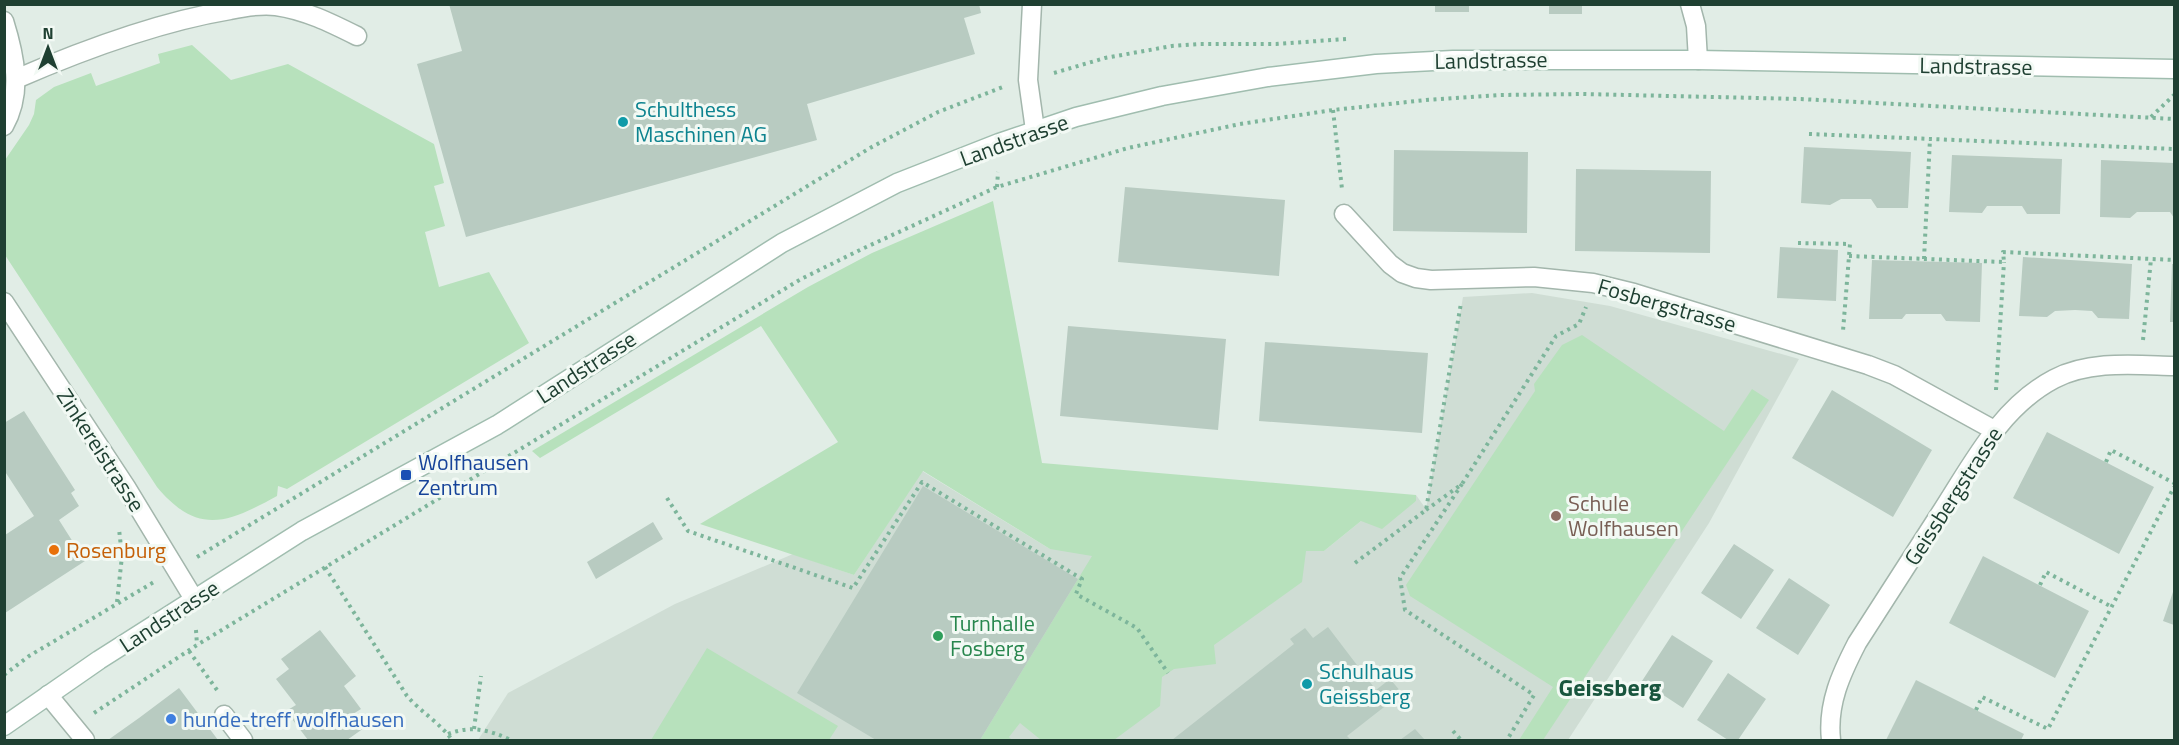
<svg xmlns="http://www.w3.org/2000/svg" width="2179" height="745" font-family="'Titillium Web',sans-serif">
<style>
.built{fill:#cfddd4}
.green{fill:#b7e1bc}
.building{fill:#b8cbc1}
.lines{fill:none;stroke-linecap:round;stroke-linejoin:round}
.service-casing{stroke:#a3b6ac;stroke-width:21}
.minor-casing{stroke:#a3b6ac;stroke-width:21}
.secondary-casing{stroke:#a0bdaf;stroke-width:21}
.path{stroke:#7db59b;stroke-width:4;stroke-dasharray:3 4.5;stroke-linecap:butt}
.service{stroke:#fff;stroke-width:18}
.minor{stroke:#fff;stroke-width:18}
.secondary{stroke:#fff;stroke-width:18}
.culture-dot{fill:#0f9aa8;stroke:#f2f9f4;stroke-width:2}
.transit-dot{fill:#1a4fb4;stroke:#f2f9f4;stroke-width:2}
.education-dot{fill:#8d6e63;stroke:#f2f9f4;stroke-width:2}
.food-dot{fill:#e8710a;stroke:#f2f9f4;stroke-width:2}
.leisure-dot{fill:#2e9e5b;stroke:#f2f9f4;stroke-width:2}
.shop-dot{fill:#3f7fe0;stroke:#f2f9f4;stroke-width:2}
.labels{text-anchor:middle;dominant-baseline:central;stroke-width:6;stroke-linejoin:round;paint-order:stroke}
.street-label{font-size:22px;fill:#1f4032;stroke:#f2f9f4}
.culture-label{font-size:22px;fill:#0d838f;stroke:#f2f9f4;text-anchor:start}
.transit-label{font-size:22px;fill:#164399;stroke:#f2f9f4;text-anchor:start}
.education-label{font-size:22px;fill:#785e54;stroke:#f2f9f4;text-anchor:start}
.food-label{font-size:22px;fill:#c56008;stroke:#f2f9f4;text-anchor:start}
.leisure-label{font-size:22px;fill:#27864d;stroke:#f2f9f4;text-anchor:start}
.shop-label{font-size:22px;fill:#366cbe;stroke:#f2f9f4;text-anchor:start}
.neighbourhood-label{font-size:24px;font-weight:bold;fill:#18553d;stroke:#f2f9f4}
</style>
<rect width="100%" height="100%" fill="#e1ede6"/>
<path class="built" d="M1532,293l78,13 189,53 -90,164 -141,217h-1090l30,-47 167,-89 118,-50 61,21 68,-104 128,78 274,2 37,-30 55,-20v-6l10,14 37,-212z"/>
<path class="green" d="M192,45l39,35 57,-16 146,80 10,39 -10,3 11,40 -20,6 14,55 50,-15 40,71 -242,146 -9,-3 -1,10c-49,27 -79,40 -120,-9l-152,-232v-95l24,-35 5,-11 2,-14 18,-13 37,-14 5,13 64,-23 -2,-9z
M993,201l49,262 374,32v6l-34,28 -21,-8 -37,30h-18l-4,31 -88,63 2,19 -42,5 -12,8 -2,29 -46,34h-73l-21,-17 -11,14 3,3h-32l112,-184 -42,-7 -127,-78 -69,104 -154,-51 138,-82 -77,-116 -221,132 -8,-7 276,-164 64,-34z
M1582,335l142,96 28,-42 17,11 -226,340h-24l34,-53 -143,-91 -4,-11 129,-194 -1,-7 28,-39z
M707,648l131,78 -9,14h-178z"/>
<path class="building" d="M449,4h530l2,9 -17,5 11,36 -168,50 10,36 -351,97 -49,-173 45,-13z
M1435,4h34v8h-34z
M1549,4h33v10h-33z
M1804,147l107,5 -3,56h-31l-6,-9h-30l-11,6 -29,-2z
M1394,150l134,2 -1,81 -134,-2z
M1952,155l110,4 -2,55h-33l-5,-8h-35l-5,7 -33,-1z
M2101,160l73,3v55l-4,-6h-33l-7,6 -30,-1z
M1576,169l135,2 -1,82 -135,-2z
M1125,187l160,13 -6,76 -161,-14z
M1780,247l58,3 -2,51 -59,-3z
M2023,257l109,7 -3,55 -31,-1 -6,-7 -17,-1 -20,1 -8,6 -28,-1z
M1872,260l110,3 -2,59 -34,-1 -5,-7h-35l-4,5h-33z
M2172,264h2v58h-4z
M1068,326l158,13 -8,91 -158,-14z
M1265,342l163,11 -6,80 -163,-12z
M1832,390l100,60 -39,67 -101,-59z
M24,411l51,79 -4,3 8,13 -20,14 26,41 -80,52v-78l29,-19 -30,-46v-47z
M2047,432l107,55 -35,67 -106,-56z
M923,486l155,93 -98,161h-104l-79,-47z
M653,522l10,17 -67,40 -9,-17z
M1734,544l40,26 -33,49 -40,-26z
M1983,556l106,55 -34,67 -106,-55z
M1789,578l41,27 -32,50 -42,-27z
M2174,589v36l-11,-4z
M1328,627l48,63 14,-11 12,14 -55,43 4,4h-179l122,-96 -4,-5 15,-11 8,10z
M320,630l36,46 -12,10 17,23 -8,5 11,14 -17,12h-39l-22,-29 10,-6 -20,-26 13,-10 -8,-10z
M1672,635l41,26 -30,47 -41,-27z
M1728,673l38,26 -28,41h-10l-31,-20z
M1916,680l108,54 -3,6h-135z
M179,688l39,52h-110l31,-22z
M1415,729l10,11h-25z"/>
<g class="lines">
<g class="service-casing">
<path id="service" d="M16,79c67,-29 142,-57 214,-69 14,-3 31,-6 46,-4 29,4 55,17 81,30
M48,695l37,45
M224,715l19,25"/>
</g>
<g class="minor-casing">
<path id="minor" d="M1032,4l-4,76 7,50
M1690,4l6,22 2,34
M4,21c11,35 19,72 0,105
M1344,214l46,50 12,9 14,5 15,2 103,-3 59,6 41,10 234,72 26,10 100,55
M4,302l122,185 68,112
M1831,740c-4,-36 10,-66 26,-97 27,-42 54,-84 81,-126 33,-50 61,-109 116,-138 36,-19 81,-14 120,-13"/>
</g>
<g class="secondary-casing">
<path id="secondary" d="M4,726l95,-66 203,-129 195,-106 285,-182 115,-60 102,-40 77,-26 86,-21 106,-19 108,-13 77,-4h245l476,9"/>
</g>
<path class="path" d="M1054,73l51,-15 67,-12 27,-2h77l70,-5
M1333,110l9,79
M2151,117l23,-22
M1809,134l365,15
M997,187l1,-15
M1798,243l52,1 -7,87
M1849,256l155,6 -1,-10 171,8
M1924,259l6,-120
M2143,340l8,-81
M1996,390l8,-128
M2106,462l5,-12 63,33
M1462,484l-62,94 5,32 129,85 -27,45
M667,498l21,33 165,57 69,-106 160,97 -6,15 61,34 31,45
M1426,510l36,-26 94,-148 23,-12 7,-17
M197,557l673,-409 68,-36 65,-25
M1355,563l71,-53 35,-207
M325,567l82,129c13,15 35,29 45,44
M2040,585l6,-13 66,35
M117,602l5,-46 -3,-27
M196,630l1,15
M189,651l28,39
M4,675l25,-19 125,-74
M1976,710l6,-13 66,32 126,-242
M94,713l103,-68 604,-366 63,-31 133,-61 131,-39 112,-24 93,-14 93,-10 74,-5 83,-1 218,5 373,20
M474,729l7,-53
M1453,731l8,9
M448,734c24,-9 41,-4 63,6"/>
<use href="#service" class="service"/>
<use href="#minor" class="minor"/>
<use href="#secondary" class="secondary"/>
</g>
<g class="culture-dot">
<circle cx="623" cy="122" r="6"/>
<circle cx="1307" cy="684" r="6"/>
</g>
<rect class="transit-dot" x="400" y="469" width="12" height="12" rx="3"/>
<circle class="education-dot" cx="1556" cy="516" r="6"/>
<circle class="food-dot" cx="54" cy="550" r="6"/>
<circle class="leisure-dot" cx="938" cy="636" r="6"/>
<circle class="shop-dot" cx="171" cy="719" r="6"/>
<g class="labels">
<g class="street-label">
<text transform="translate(1491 60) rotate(-1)">Landstrasse</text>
<text transform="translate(1976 66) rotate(1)">Landstrasse</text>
<text transform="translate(1014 140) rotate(-20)">Landstrasse</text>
<text transform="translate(1667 305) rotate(16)">Fosbergstrasse</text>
<text transform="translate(586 367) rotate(-33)">Landstrasse</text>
<text transform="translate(101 450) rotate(57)">Zinkereistrasse</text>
<text transform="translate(1953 496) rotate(-57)">Geissbergstrasse</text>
<text transform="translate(169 616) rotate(-33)">Landstrasse</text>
</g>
<g class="culture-label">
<text x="635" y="109">Schulthess<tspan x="635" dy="25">Maschinen AG</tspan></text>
<text x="1319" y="671">Schulhaus<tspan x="1319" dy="25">Geissberg</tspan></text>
</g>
<g class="transit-label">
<text x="418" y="462">Wolfhausen<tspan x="418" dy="25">Zentrum</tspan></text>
</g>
<g class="education-label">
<text x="1568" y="503">Schule<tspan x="1568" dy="25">Wolfhausen</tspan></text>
</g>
<g class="food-label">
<text x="66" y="550">Rosenburg</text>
</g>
<g class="leisure-label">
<text x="950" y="623">Turnhalle<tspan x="950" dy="25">Fosberg</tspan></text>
</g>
<g class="shop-label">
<text x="183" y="719">hunde-treff wolfhausen</text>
</g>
<g class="neighbourhood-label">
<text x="1610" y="687">Geissberg</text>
</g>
</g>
<rect width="2179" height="745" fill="none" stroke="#1f4032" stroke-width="12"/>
<g transform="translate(48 48)" stroke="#f2f9f4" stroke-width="4.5" paint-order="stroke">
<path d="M0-4.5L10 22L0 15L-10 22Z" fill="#1f4032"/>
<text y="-9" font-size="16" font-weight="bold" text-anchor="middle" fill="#1f4032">N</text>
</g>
</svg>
